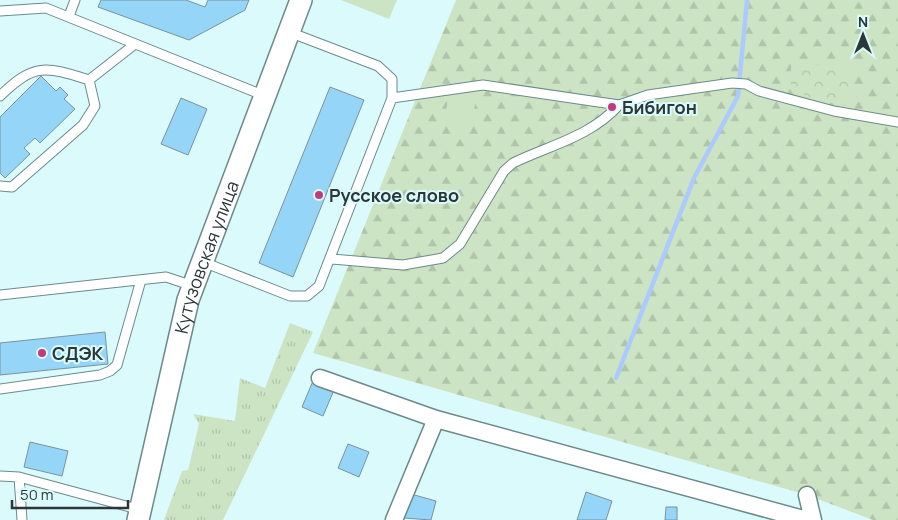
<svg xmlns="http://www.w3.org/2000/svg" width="898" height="520" font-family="Manrope,sans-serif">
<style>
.grass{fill:url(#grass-tufts)}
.forest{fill:url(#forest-firs)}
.park{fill:url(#park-crowns)}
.pitch{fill:#cce4c4}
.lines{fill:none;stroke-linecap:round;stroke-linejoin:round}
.stream{stroke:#accafe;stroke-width:4.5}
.building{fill:#95d6f8;stroke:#7b929e}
.service-casing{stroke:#6d8a8b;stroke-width:11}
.minor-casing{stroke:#6d8a8b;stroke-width:19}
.tertiary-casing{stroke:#6d8a8b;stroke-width:24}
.service{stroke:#fff;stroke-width:9}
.minor{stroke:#fff;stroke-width:16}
.tertiary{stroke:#fff;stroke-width:21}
.poi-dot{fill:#c13b7c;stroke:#dbfafb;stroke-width:2}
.labels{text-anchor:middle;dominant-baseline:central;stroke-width:4;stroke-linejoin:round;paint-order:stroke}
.poi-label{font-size:18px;font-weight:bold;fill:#2b3738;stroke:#dbfafb;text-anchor:start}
.street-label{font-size:18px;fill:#2b3738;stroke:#dbfafb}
</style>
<defs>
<pattern id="grass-tufts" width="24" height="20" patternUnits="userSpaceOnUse" patternTransform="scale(1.25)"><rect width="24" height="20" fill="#cce4c4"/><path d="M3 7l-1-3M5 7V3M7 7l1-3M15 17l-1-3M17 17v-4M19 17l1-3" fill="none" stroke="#afc4a9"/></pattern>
<pattern id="forest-firs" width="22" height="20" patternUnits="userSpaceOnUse" patternTransform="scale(1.25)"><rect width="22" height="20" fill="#cce4c4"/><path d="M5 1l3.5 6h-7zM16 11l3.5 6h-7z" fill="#afc4a9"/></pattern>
<pattern id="park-crowns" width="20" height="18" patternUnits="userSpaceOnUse" patternTransform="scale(1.25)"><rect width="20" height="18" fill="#cce4c4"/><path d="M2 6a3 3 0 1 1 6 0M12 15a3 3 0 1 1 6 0" fill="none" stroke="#afc4a9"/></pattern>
</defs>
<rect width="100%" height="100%" fill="#dbfafb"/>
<path class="grass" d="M290,323l23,9 -90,188h-59l18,-49 6,-1 11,-46 -6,-10 42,7 5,-43 25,10z"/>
<path class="forest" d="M456,0h442v520h-25l-66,-25 -494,-142z"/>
<path class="park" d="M851,64l-1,41c-20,-2 -44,-5 -59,-20v-20z"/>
<path class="pitch" d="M341,0h56l-8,19z
M477,88l-5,38 -28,-2 5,-32z"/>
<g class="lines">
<path class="stream" d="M616,378l78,-200 44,-82 9,-96"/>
</g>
<path class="building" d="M101,0h85l19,7 3,-7h41l-4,10 -56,30 -91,-33z
M41,76l15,15 4,-4 8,8 -4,4 11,10 -35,34 -5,-5 -11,10 6,6 -25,24 -5,-5v-56z
M330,87l34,13 -71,177 -34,-14z
M181,98l26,11 -19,46 -27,-11z
M105,332l3,32 -108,11v-32z
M313,381l21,9 -11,26 -21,-9z
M30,442l38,9 -6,25 -38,-9z
M348,444l21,8 -10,25 -21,-9z
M586,492l26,9 -6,19h-29z
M411,494l25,7 -5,19 -27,-2z
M666,507h11v13h-12z"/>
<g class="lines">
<g class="service-casing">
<path id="service" d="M0,11l46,-3 219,88
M69,16l6,-16
M89,80l46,-36
M0,96c34,-33 45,-30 89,-16
M392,98l91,-13 136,20 29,-10 84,-12 14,1 13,7 75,20 64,11
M0,186l12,1 71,-62 12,-19 -6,-26
M332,259l71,6 40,-7 17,-14 44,-73 9,-8c37,-18 77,-26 106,-58
M203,262l87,34h17l12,-10 73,-188v-19l-14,-13 -89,-34
M0,295l166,-18 27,9
M0,389l100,-14 10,-4 7,-6 24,-85
M0,476l19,1 122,33
M19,477l3,43"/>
</g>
<g class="minor-casing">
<path id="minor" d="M320,378l116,41 371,101
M807,495l6,25
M394,520l42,-101"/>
</g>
<g class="tertiary-casing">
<g id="tertiary">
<path id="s1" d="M138,520l50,-220 113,-300"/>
</g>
</g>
<use href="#service" class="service"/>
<use href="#minor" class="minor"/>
<use href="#tertiary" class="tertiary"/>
</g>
<g class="poi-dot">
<circle cx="612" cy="107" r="5"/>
<circle cx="319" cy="195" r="5"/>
<circle cx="42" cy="353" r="5"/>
</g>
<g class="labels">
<g class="poi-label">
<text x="622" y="107">Бибигон</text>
<text x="329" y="195">Русское слово</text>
<text x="52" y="353">СДЭК</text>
</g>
<g class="street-label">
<text stroke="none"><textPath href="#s1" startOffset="272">Кутузовская улица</textPath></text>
</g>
</g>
<g transform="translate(863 35)" stroke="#dbfafb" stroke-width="4" paint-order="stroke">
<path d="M0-4L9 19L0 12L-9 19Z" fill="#2b3738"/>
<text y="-8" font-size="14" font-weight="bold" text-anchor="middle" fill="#2b3738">N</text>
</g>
<path d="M12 500v8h116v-8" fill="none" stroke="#2b3738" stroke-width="2.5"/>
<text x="20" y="500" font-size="15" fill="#2b3738" stroke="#dbfafb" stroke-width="4" paint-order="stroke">50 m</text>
</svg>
